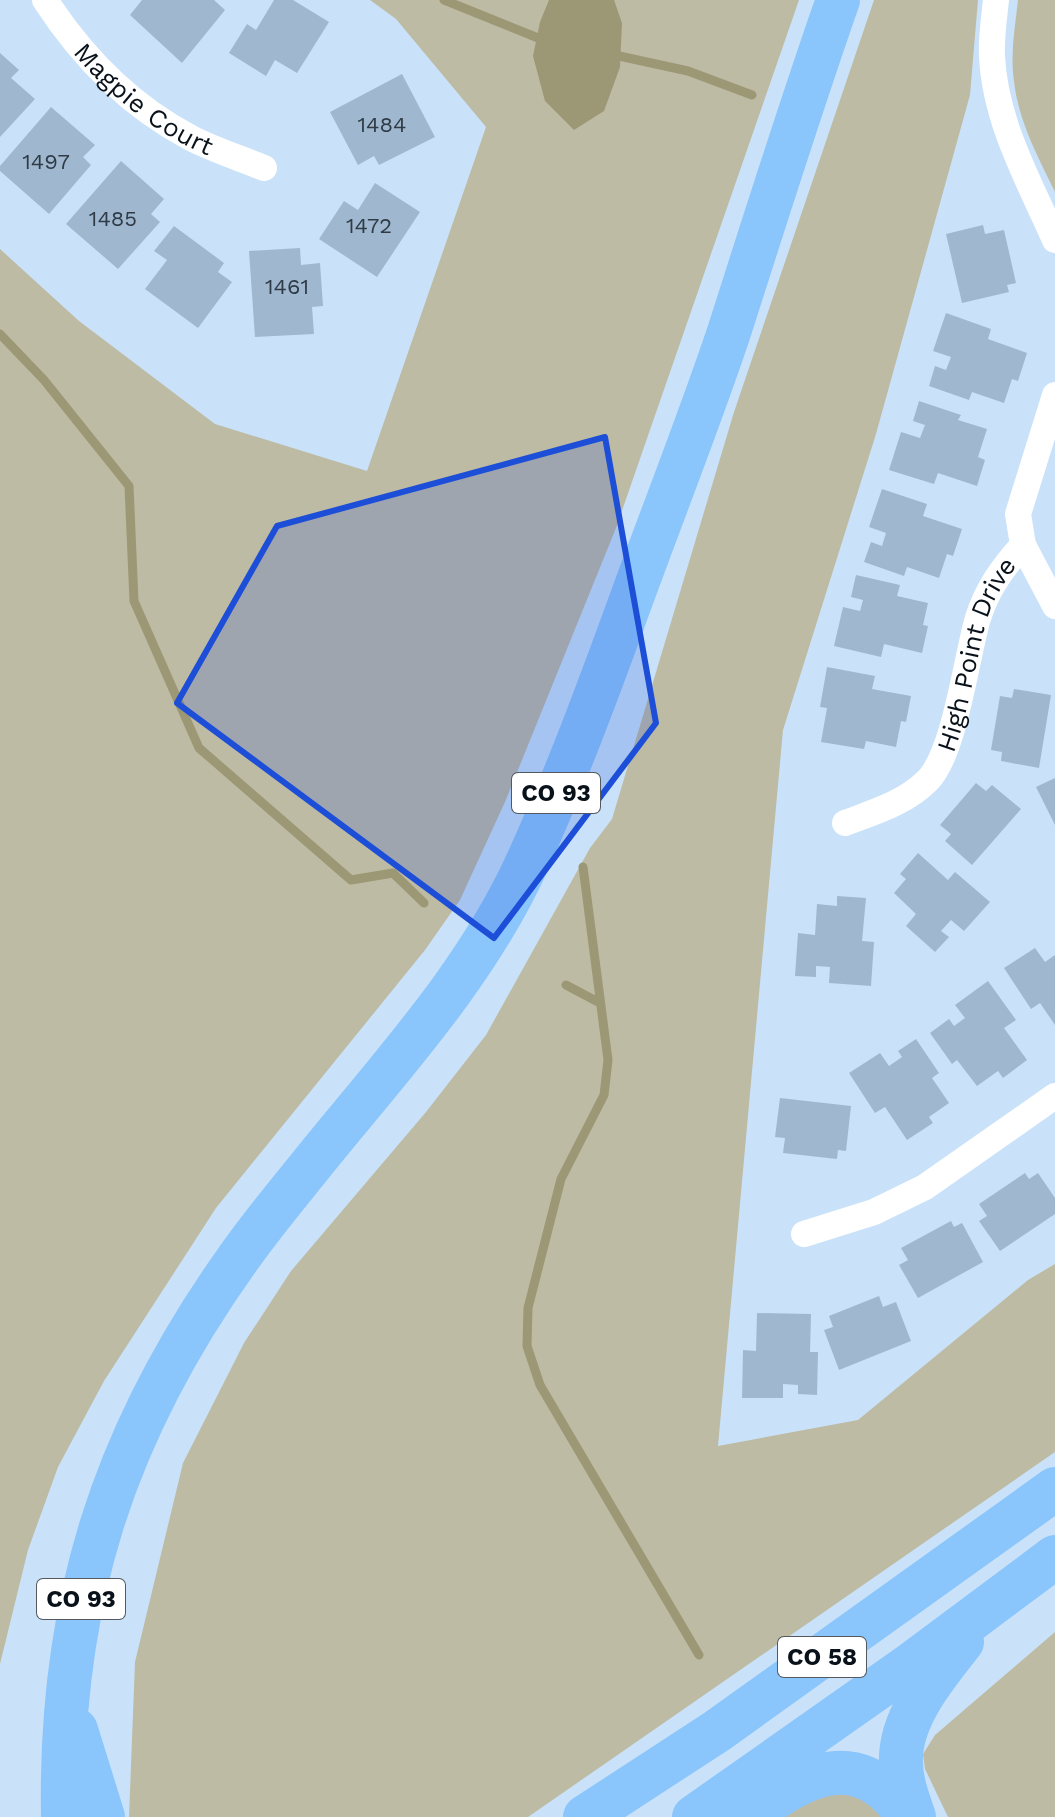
<svg xmlns="http://www.w3.org/2000/svg" width="1055" height="1817" font-family="'Work Sans',sans-serif">
<style>
.green{fill:#bebba4}
.water{fill:#9c9774}
.lines{fill:none;stroke-linecap:round;stroke-linejoin:round}
.stream{stroke:#9c9774;stroke-width:9}
.building{fill:#a0b8cf}
.street{stroke:#fff;stroke-width:26}
.highway{stroke:#8ac5fb;stroke-width:44}
.marked{fill:#1d4ed8;fill-opacity:0.2;stroke:#1d4ed8;stroke-width:6;stroke-linejoin:round}
.labels{text-anchor:middle;dominant-baseline:central;stroke-width:6;stroke-linejoin:round;paint-order:stroke}
.number-label{font-size:22px;fill:#2f3c47}
.shield{fill:#fff;stroke:#53595f;stroke-width:2}
.shield-label{font-size:24px;font-weight:bold;fill:#09121a}
.street-label{font-size:26px;fill:#09121a;stroke:#fff}
</style>
<rect width="100%" height="100%" fill="#c9e2f9"/>
<path class="green" d="M370,0h429l-183,528 -111,274 -45,98 -35,50 -209,258 -112,173 -46,86 -30,83 -28,114v-1415l79,72 136,103 152,47 119,-344 -90,-108z
M874,0h104l-8,95 -94,339 -93,296 -65,716 140,-26 170,-140 27,-16v188l-527,365h-399l6,-155 48,-199 61,-120 47,-72 135,-159 60,-77 104,-187 22,-29 122,-407z
M1018,0h37v192c-17,-35 -37,-72 -41,-111 -4,-27 1,-54 4,-81z
M1055,1632v185h-107l-23,-48 -2,-15 12,-19z
M854,1785l39,32h-122z"/>
<path class="water" d="M549,0h65l8,23 -2,44 -16,44 -30,19 -29,-29 -12,-45 7,-34z"/>
<g class="lines">
<path class="stream" d="M444,0l104,42
M610,54l78,17 64,24
M0,334l44,46 85,106 5,115 65,147 152,132 42,-7 31,30
M583,867l25,193 -4,35 -43,84 -33,129 -1,38 13,39 159,270
M566,985l34,18"/>
</g>
<path class="building" d="M142,0h72l11,10 -43,53 -52,-48z
M274,0h19l36,22 -32,51 -22,-13 -9,16 -37,-23 18,-29 9,6z
M0,53l19,17 -8,8 24,21 -35,38z
M402,74l33,63 -56,28 -5,-9 -16,9 -28,-53z
M51,107l44,38 -12,12 8,8 -42,49 -49,-43v-5z
M121,161l43,38 -13,15 9,8 -42,47 -52,-45z
M375,183l45,29 -43,65 -58,-38 25,-38 14,9z
M983,225l2,9 19,-4 12,53 -9,2 2,7 -47,11 -16,-69z
M174,226l50,37 -6,9 14,10 -34,46 -53,-39 22,-29 -13,-9z
M300,248l1,17 19,-2 3,43 -11,1 2,27 -59,3 -6,-86z
M946,313l45,16 -3,10 39,14 -9,28 -6,-2 -8,24 -32,-11 -3,8 -40,-14 6,-20 11,4 5,-13 -18,-6z
M919,401l42,14 -3,5 29,9 -9,28 7,3 -8,26 -39,-13 -4,11 -45,-14 12,-38 19,6 5,-13 -12,-4z
M882,489l45,15 -4,12 39,13 -9,27 -6,-2 -8,24 -32,-11 -3,9 -40,-14 7,-20 11,4 4,-13 -17,-6z
M856,575l44,10 -3,11 31,7 -5,22 5,1 -6,27 -38,-9 -3,13 -47,-11 9,-39 17,4 3,-11 -12,-3z
M827,667l48,9 -3,13 39,7 -5,26 -5,-1 -5,26 -30,-6 -2,8 -43,-7 6,-34 -7,-1z
M1014,689l37,6 -12,73 -38,-7 1,-9 -11,-2 9,-54 12,2z
M1055,778v47l-19,-38z
M976,783l10,8 6,-6 29,24 -49,56 -27,-24 6,-7 -11,-9z
M918,853l30,27 7,-8 35,30 -26,29 -13,-11 -10,11 8,6 -14,15 -29,-26 10,-12 -22,-21 12,-14 -6,-5z
M837,896l29,2 -4,43 12,1 -3,44 -42,-3 1,-16 -14,-1v11l-21,-1 3,-43 17,2 2,-31 20,2z
M1035,948l10,14 10,-7v70l-15,-22 -9,6 -27,-41z
M988,981l28,39 -12,8 23,32 -24,18 -5,-7 -21,15 -20,-26 -5,4 -22,-31 19,-14 5,7 11,-8 -10,-13z
M916,1039l23,34 -7,5 17,25 -20,14 4,6 -26,17 -22,-33 -10,6 -26,-40 31,-20 9,13 13,-9 -4,-6z
M780,1098l71,8 -5,45 -8,-1 -1,9 -54,-6 2,-15 -10,-1z
M1025,1173l4,6 9,-6 17,25v16l-55,37 -21,-30 8,-5 -8,-12z
M951,1221l3,6 8,-4 21,39 -65,36 -19,-33 9,-5 -7,-12z
M879,1296l4,11 13,-5 15,39 -72,29 -15,-40 9,-3 -4,-11z
M757,1313l54,1 -1,38h8l-1,43 -19,-1v-9l-15,-1v14h-41l1,-48 13,1z"/>
<g class="lines">
<g class="street">
<path id="s1" d="M45,0c37,57 85,106 146,138 23,12 49,20 73,30"/>
<path d="M996,0c-2,19 -5,38 -4,56 3,66 37,125 63,184"/>
<path d="M1055,395l-37,119 5,31 32,61"/>
<path id="s2" d="M845,823c29,-11 60,-20 82,-42 28,-27 39,-123 51,-163 9,-29 25,-51 45,-73"/>
<path d="M804,1234l70,-22 51,-25 130,-91"/>
</g>
<path class="highway" d="M76,1730l27,87
M63,1817c-4,-213 50,-383 174,-557 23,-33 49,-64 74,-95 78,-97 164,-188 216,-302 39,-86 72,-175 104,-263 32,-88 67,-176 97,-265 36,-112 71,-224 110,-335
M585,1817l132,-86 338,-242
M694,1817l219,-154 142,-106
M747,1817c58,-42 110,-74 162,0
M914,1817c-6,-17 -13,-36 -13,-54 -2,-45 35,-88 61,-121"/>
</g>
<path class="marked" d="M605,437l51,286 -162,215 -317,-235 100,-177z"/>
<g class="labels">
<g class="number-label">
<text x="382" y="124">1484</text>
<text x="46" y="161">1497</text>
<text x="113" y="218">1485</text>
<text x="369" y="225">1472</text>
<text x="287" y="286">1461</text>
</g>
<g class="shield">
<rect x="512" y="773" width="88" height="40" rx="6"/>
<rect x="37" y="1579" width="88" height="40" rx="6"/>
<rect x="778" y="1637" width="88" height="40" rx="6"/>
</g>
<g class="shield-label">
<text x="556" y="793">CO 93</text>
<text x="81" y="1599">CO 93</text>
<text x="822" y="1657">CO 58</text>
</g>
<g class="street-label">
<text stroke="none"><textPath href="#s1" startOffset="142">Magpie Court</textPath></text>
<text stroke="none"><textPath href="#s2" startOffset="230">High Point Drive</textPath></text>
</g>
</g>
</svg>
